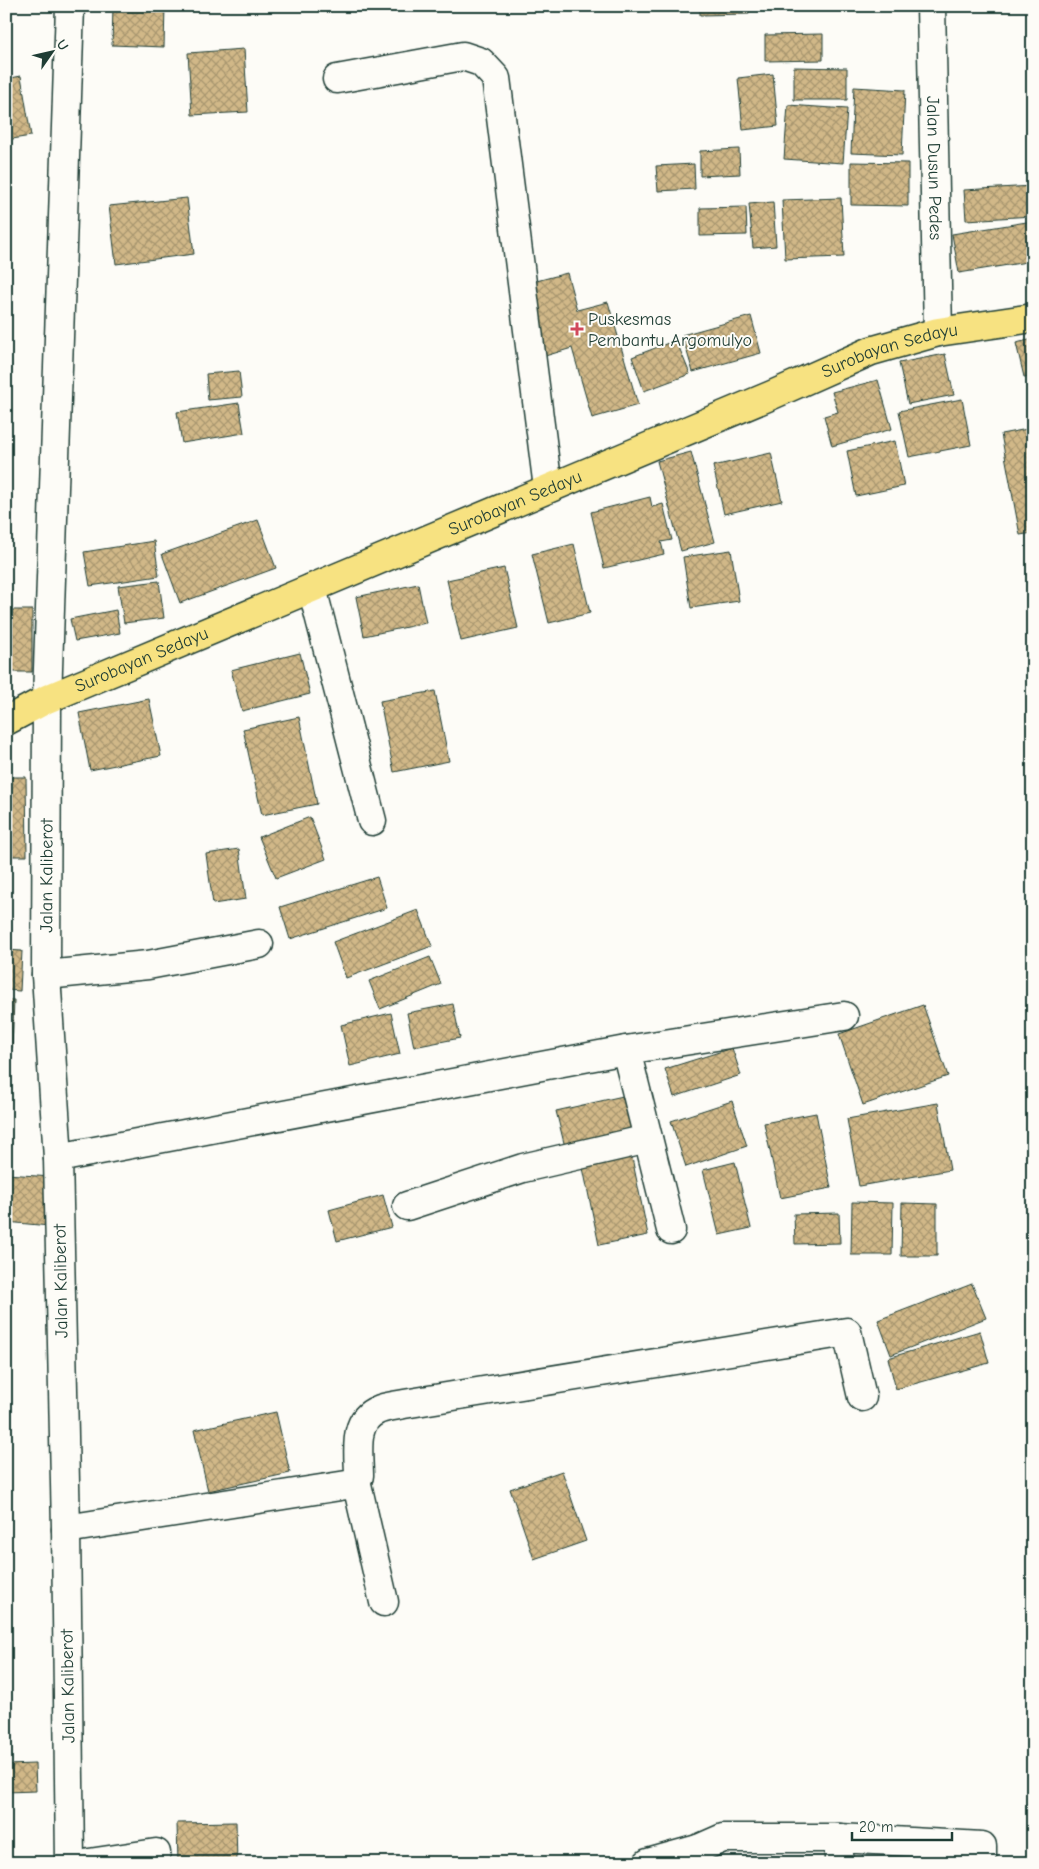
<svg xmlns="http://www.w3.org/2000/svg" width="1039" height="1869" font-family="'Comic Neue',sans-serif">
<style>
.building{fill:url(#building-cross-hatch);stroke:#1f3d34}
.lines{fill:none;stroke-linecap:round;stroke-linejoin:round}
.minor-casing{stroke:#1f3d34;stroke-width:31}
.major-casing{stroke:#1f3d34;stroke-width:31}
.minor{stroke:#fdfcf7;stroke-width:28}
.major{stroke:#f7e281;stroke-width:28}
.poi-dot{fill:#d1495b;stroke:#fdfcf7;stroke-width:2}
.labels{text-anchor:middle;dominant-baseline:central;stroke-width:4;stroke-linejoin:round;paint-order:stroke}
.street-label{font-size:18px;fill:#1f3d34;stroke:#fdfcf7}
.poi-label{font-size:18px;fill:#1f3d34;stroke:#fdfcf7;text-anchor:start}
</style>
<defs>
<pattern id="building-cross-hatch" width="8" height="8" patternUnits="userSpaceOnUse" patternTransform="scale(1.25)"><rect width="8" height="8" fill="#d1b888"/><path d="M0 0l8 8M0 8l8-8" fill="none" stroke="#a99770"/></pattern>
</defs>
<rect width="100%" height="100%" fill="#fdfcf7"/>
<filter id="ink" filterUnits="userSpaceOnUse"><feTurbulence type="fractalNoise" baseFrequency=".02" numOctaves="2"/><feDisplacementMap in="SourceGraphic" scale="10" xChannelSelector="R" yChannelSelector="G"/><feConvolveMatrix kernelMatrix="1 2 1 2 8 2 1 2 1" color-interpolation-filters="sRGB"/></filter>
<g filter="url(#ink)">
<path class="building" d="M113,6h52l-1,41 -52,-2z
M700,6h49v8l-49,1z
M823,34v26l-58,1v-26z
M244,49l4,63 -56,3 -4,-62z
M794,67l53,1v32h-53z
M773,74l5,52 -35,4 -5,-52z
M21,76l10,60 -25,4v-61z
M854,87l51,3 -3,65 -51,-2z
M788,105l59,4 -4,54 -59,-4z
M739,149l1,25 -40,2v-25z
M851,162l57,1v43l-57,-1z
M694,164l1,25 -37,2 -2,-25z
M1033,186v30l-67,4 -2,-30z
M187,198l7,56 -78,10 -7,-58z
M841,198l3,59 -59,2 -3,-59z
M773,202l3,44 -23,2 -4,-44z
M746,207l1,28 -47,1v-28z
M1033,221v40l-74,12 -7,-39z
M567,273l10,37 31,-8 30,103 -46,13 -20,-70 -27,8 -20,-72z
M751,316l10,37 -68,19 -11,-37z
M1033,339v37l-9,1 -8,-34z
M676,340l14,34 -46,17 -12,-34z
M945,354l9,41 -46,9 -9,-41z
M239,371l3,26 -34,3 -2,-26z
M878,380l14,49 -60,17 -8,-30 14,-4 -6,-20z
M962,399l9,46 -62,12 -10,-46z
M239,403l5,30 -62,10 -5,-31z
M1033,428v105l-13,2 -19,-101z
M895,441l9,45 -48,10 -9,-45z
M691,452l24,90 -34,9 -24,-90z
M771,453l11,48 -58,13 -11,-48z
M650,497l2,10 11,-3 9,36 -11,2 3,12 -60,14 -13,-56z
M258,520l18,48 -96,35 -18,-49z
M154,541l5,35 -69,10 -6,-34z
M574,544l16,69 -41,10 -17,-69z
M731,550l8,51 -48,7 -8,-51z
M504,568l14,60 -57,13 -14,-61z
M159,581l5,37 -40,5 -6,-37z
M418,584l8,39 -62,13 -8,-39z
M6,610h26v62h-26z
M116,610l4,23 -45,8 -5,-22z
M300,653l10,41 -68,17 -11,-41z
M435,691l14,70 -55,11 -14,-71z
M149,699l12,57 -71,14 -11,-57z
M299,717l18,87 -55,11 -19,-86z
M6,777h20l1,79h-21z
M310,817l16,42 -50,19 -17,-41z
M239,849l7,50 -33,5 -7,-50z
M377,877l10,31 -97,31 -10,-32z
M418,910l14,36 -86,32 -13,-36z
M6,950l16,1 -2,40 -14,-1z
M430,957l11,27 -61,25 -11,-28z
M6,1000h8l-2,48h-6z
M453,1004l7,34 -46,9 -7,-34z
M923,1005l25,71 -85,29 -24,-71z
M391,1013l9,41 -50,12 -9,-41z
M732,1048l9,27 -67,22 -9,-28z
M623,1096l9,36 -67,15 -9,-36z
M732,1101l15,45 -61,21 -15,-46z
M938,1103l12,67 -91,16 -12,-67z
M816,1113l15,75 -51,10 -16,-75z
M631,1153l17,82 -49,10 -17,-82z
M735,1162l16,66 -32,7 -16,-65z
M6,1174l46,3 -2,49 -44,-4z
M383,1195l9,32 -55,14 -8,-31z
M852,1202l41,1 -1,52h-41z
M902,1203l35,1v52h-36z
M839,1213l1,30 -45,1 -1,-30z
M972,1284l14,34 -95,37 -13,-35z
M980,1331l9,32 -93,26 -8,-31z
M276,1412l14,61 -82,18 -14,-61z
M562,1471l24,70 -52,18 -24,-70z
M35,1764l1,27 -30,1v-27z
M6,1803h2v36h-2z
M236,1822l1,41h-59l-1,-40z"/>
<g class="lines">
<g class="minor-casing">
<g id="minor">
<path id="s1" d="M931,6l7,326"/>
<path d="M337,79l126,-23 18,6 15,16 52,410"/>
<path d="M312,588l60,233"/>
<path d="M46,975l102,-10 111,-21"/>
<path d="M626,1050l45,180"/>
<path d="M58,1158l568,-108 218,-34"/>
<path d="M407,1206l116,-38 125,-29"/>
<path d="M356,1480l28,122"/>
<path d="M66,1529l287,-45 6,-8c0,-23 -7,-56 19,-66 8,-4 18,-4 26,-6l443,-72 15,65"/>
<path d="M698,1849l25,-11h116"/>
<path id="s2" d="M70,1863l-4,-334 -8,-371 -12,-183 1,-276 23,-693"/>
<path d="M89,1863l67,-10"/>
<path d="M648,1863l50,-14v14"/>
<path d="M839,1863v-25l143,8v17"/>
</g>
</g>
<g class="major-casing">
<g id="major">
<path id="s3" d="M6,721l41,-22 725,-304 99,-44 67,-19 95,-14"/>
</g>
</g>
<use href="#minor" class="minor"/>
<use href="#major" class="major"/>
</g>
</g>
<path class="poi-dot" d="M574.5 321.5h5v5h5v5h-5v5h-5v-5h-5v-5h5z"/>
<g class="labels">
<g class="street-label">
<text stroke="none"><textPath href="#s1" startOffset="162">Jalan Dusun Pedes</textPath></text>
<text stroke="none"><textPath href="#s3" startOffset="959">Surobayan Sedayu</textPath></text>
<text stroke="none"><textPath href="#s3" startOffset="554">Surobayan Sedayu</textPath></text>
<text stroke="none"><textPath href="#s3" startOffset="149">Surobayan Sedayu</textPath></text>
<text stroke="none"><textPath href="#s2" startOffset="988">Jalan Kaliberot</textPath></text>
<text transform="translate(61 1281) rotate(-91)">Jalan Kaliberot</text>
<text transform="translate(68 1686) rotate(-91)">Jalan Kaliberot</text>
</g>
<g class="poi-label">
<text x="588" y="319">Puskesmas<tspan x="588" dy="21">Pembantu Argomulyo</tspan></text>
</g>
</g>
<rect width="1039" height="1869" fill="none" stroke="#fdfcf7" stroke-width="25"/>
<rect x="12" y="12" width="1014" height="1844" fill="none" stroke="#1f3d34" stroke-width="2" filter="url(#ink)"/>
<g transform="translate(52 52) rotate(56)" stroke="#fdfcf7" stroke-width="4" paint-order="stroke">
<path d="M0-4L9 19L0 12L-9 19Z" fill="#1f3d34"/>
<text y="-8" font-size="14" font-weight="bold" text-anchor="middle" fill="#1f3d34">U</text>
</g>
<path d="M852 1832v8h100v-8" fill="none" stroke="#1f3d34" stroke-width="2.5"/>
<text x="859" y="1832" font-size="15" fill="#1f3d34" stroke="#fdfcf7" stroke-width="4" paint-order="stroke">20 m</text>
</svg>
